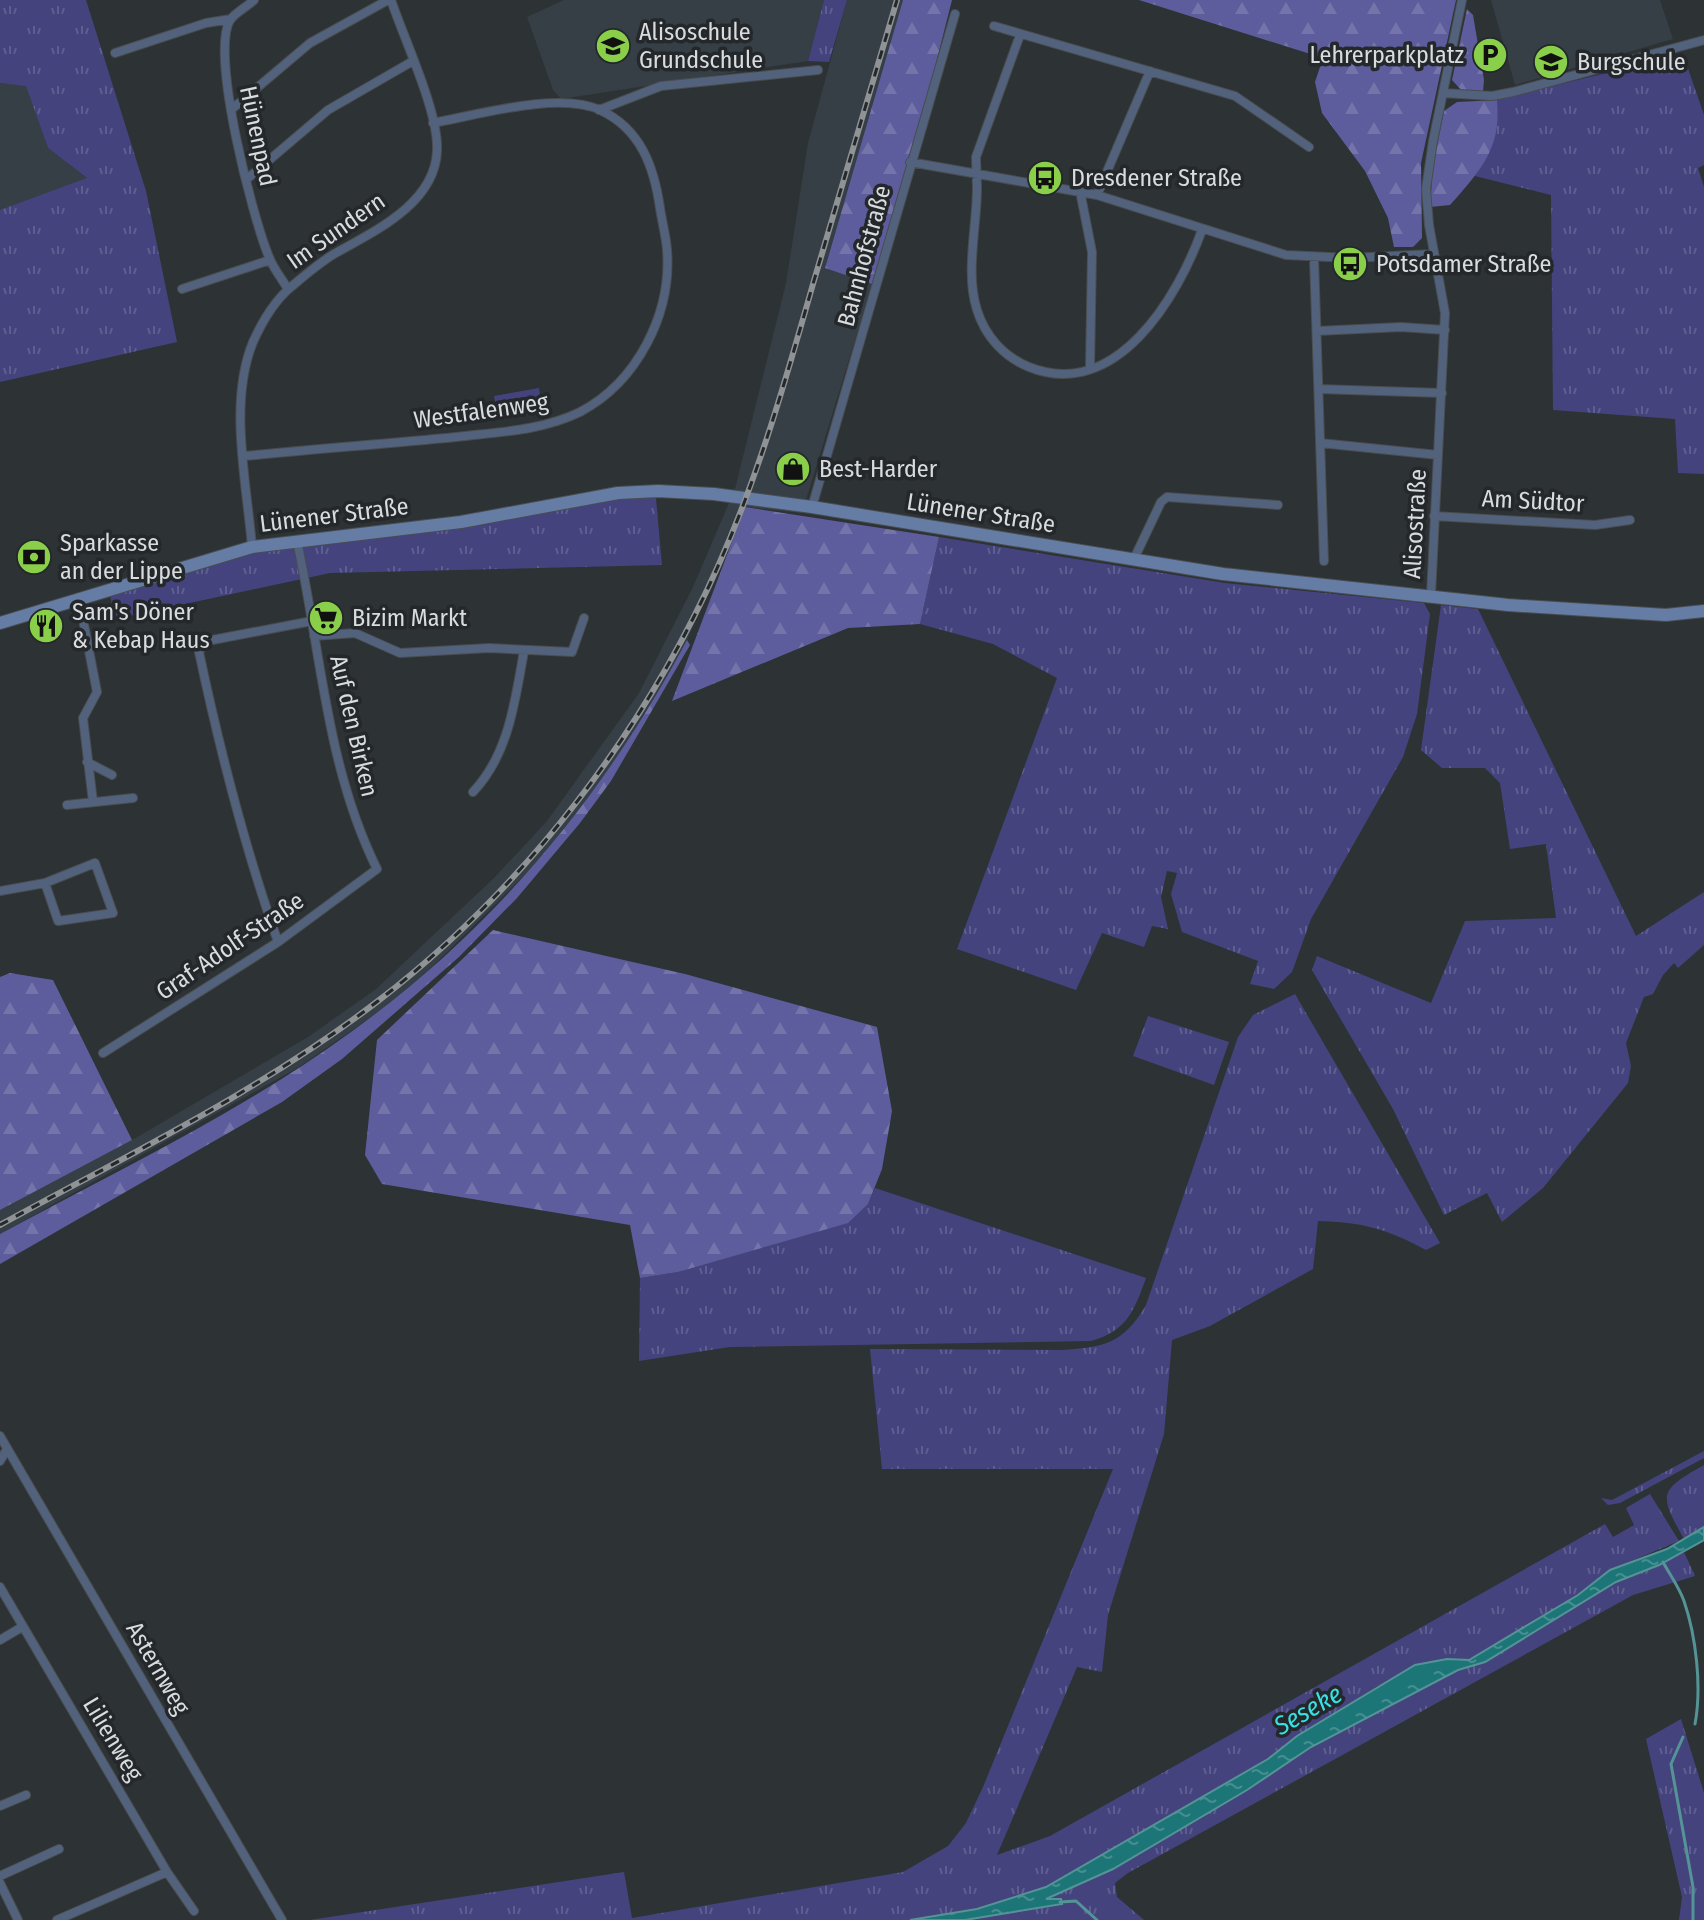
<svg xmlns="http://www.w3.org/2000/svg" width="1704" height="1920" font-family="'Fira Sans Condensed',sans-serif">
<style>
.built{fill:#353f45}
.grass{fill:url(#grass-tufts)}
.forest{fill:url(#forest-firs)}
.park{fill:url(#park-crowns)}
.water{fill:url(#water-ripples);stroke:#559496;stroke-width:2}
.lines{fill:none;stroke-linecap:round;stroke-linejoin:round}
.stream{stroke:#559496;stroke-width:3}
.minor-casing{stroke:#494d50;stroke-width:10}
.secondary-casing{stroke:#494d50;stroke-width:14}
.minor{stroke:#53627c;stroke-width:8}
.secondary{stroke:#657da5;stroke-width:12}
.rail-casing{stroke:#8f9396;stroke-width:6}
.rail{stroke:#24282b;stroke-width:3;stroke-dasharray:9;stroke-linecap:butt}
.labels{text-anchor:middle;dominant-baseline:central;stroke-width:7;stroke-linejoin:round;paint-order:stroke}
.poi-label{font-size:24px;fill:#d9dcde;stroke:#24282b;text-anchor:start}
.street-label{font-size:24px;fill:#d9dcde;stroke:#24282b}
.water-label{font-size:26px;font-style:italic;fill:#3adfe2;stroke:#24282b}
</style>
<defs>
<pattern id="grass-tufts" width="24" height="20" patternUnits="userSpaceOnUse" patternTransform="scale(2)"><rect width="24" height="20" fill="#44437e"/><path d="M3 7l-1-3M5 7V3M7 7l1-3M15 17l-1-3M17 17v-4M19 17l1-3" fill="none" stroke="#5e5e90"/></pattern>
<pattern id="forest-firs" width="22" height="20" patternUnits="userSpaceOnUse" patternTransform="scale(2)"><rect width="22" height="20" fill="#5d5d9d"/><path d="M5 1l3.5 6h-7zM16 11l3.5 6h-7z" fill="#7474aa"/></pattern>
<pattern id="park-crowns" width="20" height="18" patternUnits="userSpaceOnUse" patternTransform="scale(2)"><rect width="20" height="18" fill="#44437e"/><path d="M2 6a3 3 0 1 1 6 0M12 15a3 3 0 1 1 6 0" fill="none" stroke="#5e5e90"/></pattern>
<pattern id="water-ripples" width="26" height="14" patternUnits="userSpaceOnUse" patternTransform="scale(2)"><rect width="26" height="14" fill="#1c7577"/><path d="M2 4q2-2 4 0t4 0M15 11q2-2 4 0t4 0" fill="none" stroke="#478e90"/></pattern>
</defs>
<rect width="100%" height="100%" fill="#2d3235"/>
<path class="built" d="M564,0h260l-16,61 -247,38 -8,-9 -26,-73z
M847,0h56l-78,267 47,17 -70,229 -57,-6 -58,133 -33,62 -44,68 -75,95 -107,106 -48,40 -81,56 -299,167v-24l132,-70 176,-103 68,-48 118,-111 53,-57 92,-128 54,-106 42,-98 51,-206 22,-140z
M1491,0h169l13,39 -158,46z
M0,83l26,2 22,63 40,31 -88,31z"/>
<path class="grass" d="M0,0h86l60,191 31,151 -177,40v-172l87,-32 -39,-30 -22,-62 -26,-3z
M824,0h23l-18,62 -21,-1z
M1683,54l21,61v50l-6,3 6,19v287l-26,-1 -3,-54 -122,-9 -2,-215 -76,-19c16,-24 25,-46 22,-76z
M655,488l7,77 -332,8 -215,46 -7,-34 131,-36z
M939,537l286,46 199,20 6,11 -13,100 -14,43 -92,162 -19,53 -18,17 -24,-5 8,-23 -76,-29 -11,-38 6,-21 -10,-2 -6,26 7,32 -16,-3 -8,21 -42,-14 -26,57 -119,-41 100,-271 -64,-34 -73,-20z
M1441,605l37,4 158,327 68,-44v53l-26,23 -4,-5 -11,12 -10,19 -9,3 -18,46 5,23 -3,17 -85,105 -41,34 -15,-29 -43,22 -51,-106 -81,-139 5,-14 114,47 34,-82 91,-3 -10,-74 -36,5 -10,-66 -15,-15h-43l-21,-18z
M1295,994l145,249 -14,7c-39,-21 -64,-28 -108,-29l-5,48 -103,57 -38,14 -8,94 -56,181 -6,57 -25,-5 -80,188 53,-19 555,-312 8,13 21,-12 -8,-17 24,-14 29,47 -69,29 -32,25 -110,65 -21,-1 -71,28 -108,72 -222,128 -69,22 -67,11h-600l314,-48 8,46 271,-46 45,-26 18,-23 17,-36 130,-318h-231l-12,-120 192,1c43,-3 61,-6 84,-45l92,-268 15,-22z
M1148,1016l81,26 -15,43 -81,-29z
M875,1188l271,90c-12,33 -19,53 -55,63l-361,6 -91,14 1,-83 38,-6 190,-68z
M1704,1451v7l-84,45 -12,2 -7,-7 11,2z
M1704,1465v62l-20,12c-25,-45 -26,-48 20,-74z
M1684,1552l11,24 -62,19 -505,278 -13,10 2,14 27,23h-179l96,-16v-5l-18,1 70,-31 134,-79 64,-43 147,-77 27,-8 131,-80z
M1681,1719l23,74v127h-25l3,-23 -36,-158z"/>
<path class="forest" d="M903,0h49l-30,118 -50,166 -47,-16z
M1139,0h317l-35,163 1,75 -9,9h-19l-6,-29 -23,-47 -43,-58 -7,-31 8,-24z
M1467,9l6,6 11,65 -1,11h-21l-10,-11z
M1497,100c5,48 -17,71 -47,105l-20,2 3,-42 11,-54 13,-9z
M745,507l194,30 -19,87 -72,4 -176,73z
M687,640l3,5 -79,136 -31,42 -63,75 -58,59 -117,102 -60,43 -282,162v-30c118,-64 243,-123 351,-202 143,-103 254,-237 336,-392z
M493,930l192,44 192,53 15,84 -10,58 -14,35 -20,19 -170,49 -38,6 -10,-53 -248,-41 -17,-29 12,-115z
M10,973l43,7 79,160 -132,70v-233z"/>
<path class="park" d="M539,388l3,24 -44,8 -4,-24z"/>
<path class="water" d="M1704,1527v13l-45,25 -43,17 -131,80 -27,8 -147,77 -64,43 -134,79 -67,30h15l1,5 -97,16h-55l67,-11 69,-22 222,-128 29,-23 118,-71 32,-6 22,1 109,-65 32,-25 57,-21z"/>
<g class="lines">
<path class="stream" d="M1663,1562c7,13 16,25 21,39 12,35 18,86 11,123
M1683,1737l-12,27 22,123v33
M1060,1902l16,-1 21,19"/>
<g class="minor-casing">
<path id="minor" d="M254,0c-6,6 -19,13 -24,20 -20,34 23,199 39,237 4,11 13,22 19,32
M994,26l241,70 74,51
M1020,35l-44,122 1,31c0,38 -12,85 0,122 8,26 27,47 52,57 87,35 149,-70 173,-137
M115,53l91,-30 25,-4
M1443,93l49,3 21,-4 191,-52
M232,109l78,-66 78,-43
M599,110l62,-24 157,-16
M910,162l187,33 189,60 64,3 84,-4
M247,179l81,-69 85,-49
M1080,191l12,61 -2,116
M1097,195l53,-124
M1314,258l10,303
M182,289l88,-29
M1317,331l84,-4 44,3
M1319,389l123,4
M1320,443l118,12
M245,456c70,-7 140,-12 211,-19 42,-5 85,-6 124,-25 57,-30 92,-98 87,-162 -1,-14 -5,-28 -7,-42 -6,-41 -19,-79 -60,-98 -41,-19 -123,5 -167,13
M812,507l143,-493
M1434,516l161,9 35,-5
M252,547c-5,-63 -24,-144 1,-205 9,-20 21,-41 38,-55 13,-11 28,-24 43,-33 39,-22 101,-50 103,-103 2,-39 -33,-112 -46,-151
M1133,561l28,-59 6,-5 111,8
M1431,595l14,-282 -16,-88 -3,-36 7,-48 29,-141
M79,599l18,93 -14,26 10,84
M314,636l41,-3 45,20 89,-5 83,4 12,-34
M87,762l25,13
M473,792c36,-38 42,-91 51,-141
M67,805l66,-7
M0,891l45,-8 50,-20 18,50 -55,8 -13,-38
M278,942c-34,-96 -58,-191 -79,-290l8,-11 105,-20
M103,1053l175,-111 99,-73c-51,-103 -56,-218 -80,-328
M0,1436l282,484
M0,1461l7,-12
M0,1587l167,285 27,39
M0,1640l22,-13
M0,1806l26,-11
M0,1876l59,-27
M0,1883l18,37
M57,1920l110,-48"/>
</g>
<g class="secondary-casing">
<path id="secondary" d="M0,623l252,-76 209,-25 157,-29 40,-2 56,3 98,13 411,67 285,31 158,10 38,-4"/>
</g>
<use href="#minor" class="minor"/>
<use href="#secondary" class="secondary"/>
<g class="rail-casing">
<path id="rail" d="M0,1225c128,-70 262,-135 378,-224 147,-113 266,-268 341,-437 40,-90 67,-185 94,-280 28,-95 56,-189 84,-284"/>
</g>
<use href="#rail" class="rail"/>
</g>
<defs>
<g id="school-disc" transform="scale(1.8)"><circle r="9.5" fill="#89cf49" stroke="#24282b"/><path d="M0-5L7-2L0 1L-7-2ZM-4 1L0 2.5L4 1V4Q0 6-4 4Z" fill="#111"/></g>
<g id="parking-disc" transform="scale(1.8)"><circle r="9.5" fill="#89cf49" stroke="#24282b"/><path d="M-3.5-5.5H1a3.5 3.5 0 0 1 0 7H-1V5.5H-3.5ZM-1-3.4V-.6H.8a1.4 1.4 0 0 0 0-2.8Z" fill="#111"/></g>
<g id="bus-disc" transform="scale(1.8)"><circle r="9.5" fill="#89cf49" stroke="#24282b"/><path d="M-5-6H5V4H4V6H2V4H-2V6H-4V4H-5ZM-3.5-4V0h7V-4ZM-3.5 1.2v1.5H-2V1.2ZM2 1.2v1.5H3.5V1.2Z" fill="#111"/></g>
<g id="shop-disc" transform="scale(1.8)"><circle r="9.5" fill="#89cf49" stroke="#24282b"/><path d="M-5-2.5h2.3a2.7 3.5 0 0 1 5.4 0H5L5.5 6h-11ZM-1.5-2.5h3a1.5 2.3 0 0 0-3 0Z" fill="#111"/></g>
<g id="bank-disc" transform="scale(1.8)"><circle r="9.5" fill="#89cf49" stroke="#24282b"/><path d="M-6-4H6V4H-6ZM0-2.3a2.3 2.3 0 1 0 0 4.6a2.3 2.3 0 1 0 0-4.6Z" fill="#111"/></g>
<g id="supermarket-disc" transform="scale(1.8)"><circle r="9.5" fill="#89cf49" stroke="#24282b"/><path d="M-6-5.5h2.5l.6 2H6L4.5 2H-2.5L-4.4-4H-6ZM-1.5 3.2a1.3 1.3 0 1 0 .1 0ZM3 3.2a1.3 1.3 0 1 0 .1 0Z" fill="#111"/></g>
<g id="restaurant-disc" transform="scale(1.8)"><circle r="9.5" fill="#89cf49" stroke="#24282b"/><path d="M-5-6h1v4h1v-4h1v4h1v-4h1v5L-1.5 .5V6h-2V.5L-5-1ZM5-6V6H3V1.5H1.5Q1.5-4 5-6Z" fill="#111"/></g>
</defs>
<g fill-rule="evenodd">
<use href="#school-disc" x="613" y="46"/>
<use href="#parking-disc" x="1490" y="55"/>
<use href="#school-disc" x="1551" y="62"/>
<use href="#bus-disc" x="1045" y="178"/>
<use href="#bus-disc" x="1350" y="264"/>
<use href="#shop-disc" x="793" y="469"/>
<use href="#bank-disc" x="34" y="557"/>
<use href="#supermarket-disc" x="326" y="618"/>
<use href="#restaurant-disc" x="46" y="626"/>
</g>
<g class="labels">
<g class="poi-label">
<text x="639" y="32">Alisoschule<tspan x="639" dy="28">Grundschule</tspan></text>
<text x="1464" y="55" text-anchor="end">Lehrerparkplatz</text>
<text x="1577" y="62">Burgschule</text>
<text x="1071" y="178">Dresdener Straße</text>
<text x="1376" y="264">Potsdamer Straße</text>
<text x="819" y="469">Best-Harder</text>
<text x="60" y="543">Sparkasse<tspan x="60" dy="28">an der Lippe</tspan></text>
<text x="72" y="612">Sam's Döner<tspan x="72" dy="28">&amp; Kebap Haus</tspan></text>
<text x="352" y="618">Bizim Markt</text>
</g>
<g class="street-label">
<text transform="translate(258 136) rotate(78)">Hünenpad</text>
<text transform="translate(336 231) rotate(-35)">Im Sundern</text>
<text transform="translate(864 256) rotate(-75)">Bahnhofstraße</text>
<text transform="translate(481 411) rotate(-8)">Westfalenweg</text>
<text transform="translate(1533 501) rotate(3)">Am Südtor</text>
<text transform="translate(981 513) rotate(9)">Lünener Straße</text>
<text transform="translate(334 515) rotate(-7)">Lünener Straße</text>
<text transform="translate(1415 524) rotate(-87)">Alisostraße</text>
<text transform="translate(354 726) rotate(77)">Auf den Birken</text>
<text transform="translate(230 946) rotate(-34)">Graf-Adolf-Straße</text>
<text transform="translate(158 1668) rotate(60)">Asternweg</text>
<text transform="translate(113 1739) rotate(59)">Lilienweg</text>
</g>
<g class="water-label">
<text transform="translate(1308 1710) rotate(-30)">Seseke</text>
</g>
</g>
</svg>
